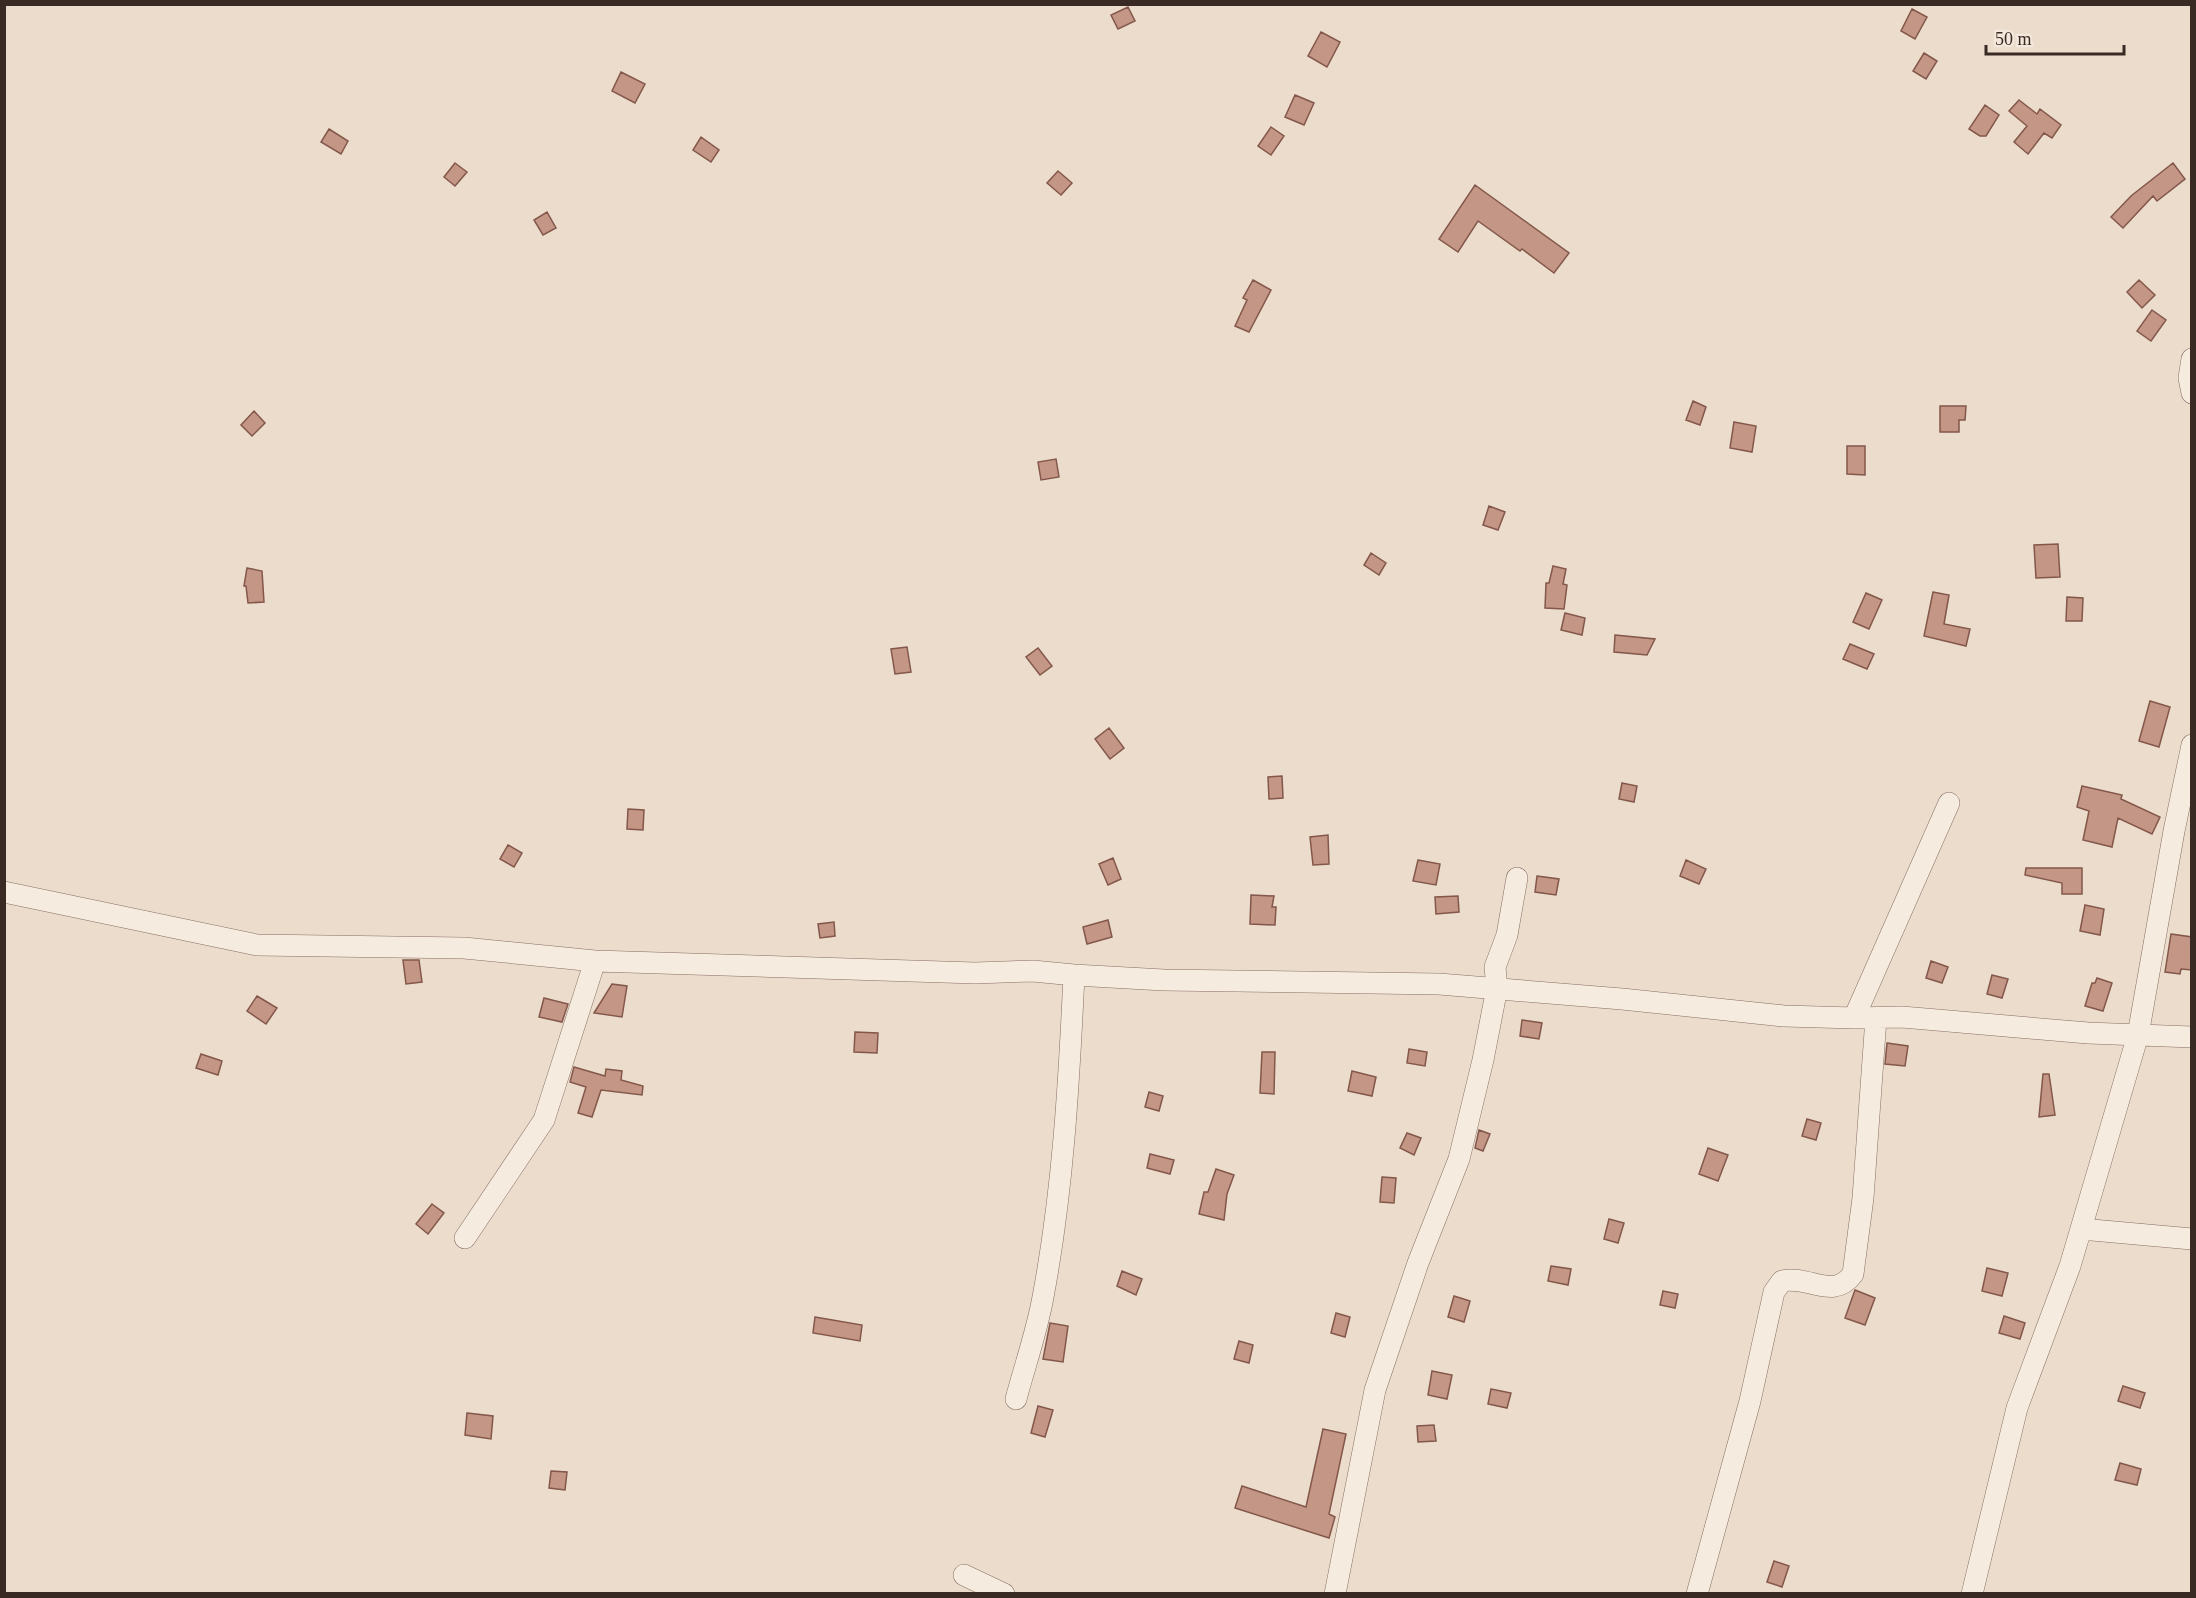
<svg xmlns="http://www.w3.org/2000/svg" width="2196" height="1598" font-family="'Times New Roman',serif">
<style>
.building{fill:#c49686;stroke:#83574a;stroke-width:1.5}
.lines{fill:none;stroke-linecap:round;stroke-linejoin:round}
.street-casing{stroke:#866f62;stroke-width:22}
.street{stroke:#f6ebdf;stroke-width:21}
</style>
<rect width="100%" height="100%" fill="#ebdccc"/>
<path class="building" d="M1128,7l7,14 -17,8 -7,-14z
M1912,9l15,8 -12,22 -14,-8z
M1321,32l19,10 -13,25 -19,-11z
M1924,53l13,8 -11,18 -13,-8z
M621,72l24,12 -10,19 -23,-12z
M1295,95l19,8 -10,22 -19,-8z
M2019,100l18,14 3,-5 21,16 -9,13 -8,-5 -16,21 -14,-12 13,-16 -18,-15z
M1985,105l14,10 -13,21h-6l-11,-7z
M1271,127l13,9 -13,19 -13,-9z
M329,129l19,12 -7,13 -20,-12z
M701,137l18,13 -8,12 -18,-12z
M455,163l12,9 -12,14 -11,-9z
M2173,163l12,16 -28,22 -4,-5 -30,32 -12,-11 20,-21z
M1058,171l14,12 -11,12 -14,-12z
M1475,185l94,68 -15,20 -32,-24 -2,2 -42,-30 -20,31 -19,-13z
M547,212l9,16 -13,7 -9,-15z
M1253,280l18,10 -22,42 -14,-6 12,-26 -4,-2z
M2139,280l16,15 -13,13 -15,-16z
M2152,310l14,10 -15,21 -14,-10z
M1693,401l13,6 -6,18 -14,-5z
M1940,406h26l-1,14h-6v12h-19z
M254,411l11,12 -13,13 -11,-11z
M1734,422l22,4 -4,26 -22,-4z
M1847,446h18v29l-18,-1z
M1056,459l3,18 -18,3 -3,-18z
M1489,506l16,6 -7,18 -15,-5z
M2058,544l2,33 -24,1 -2,-33z
M1371,553l15,10 -7,12 -15,-10z
M1553,566l13,3 -3,15 4,1 -3,24 -19,-1 1,-25h3z
M247,568l15,3 2,31 -16,1 -2,-17h-2z
M1933,592l16,3 -5,29 26,5 -4,17 -42,-10z
M1866,593l16,7 -13,29 -16,-7z
M2067,597l16,1 -1,23h-16z
M1565,613l20,5 -3,17 -21,-5z
M1615,635l40,4 -8,16 -33,-3z
M1850,644l24,10 -7,15 -24,-10z
M907,647l4,25 -16,2 -4,-25z
M1038,648l14,18 -12,9 -14,-18z
M2150,701l20,6 -11,40 -20,-6z
M1109,728l15,20 -14,11 -15,-20z
M1282,776l1,22 -14,1 -1,-22z
M1622,783l15,3 -3,16 -15,-3z
M2082,786l40,9 -1,4 39,18 -8,17 -34,-16 -6,29 -29,-7 6,-29 -12,-4z
M628,809l16,1 -1,20 -16,-1z
M1328,835l1,29 -16,1 -3,-28z
M508,845l14,8 -8,14 -14,-8z
M1113,858l8,21 -13,6 -9,-21z
M1418,860l22,4 -4,21 -23,-4z
M1686,860l20,9 -7,15 -19,-8z
M2026,868h56v26h-20v-11l-37,-8z
M1537,876l22,3 -3,16 -21,-3z
M1251,895l23,1 -2,11h4l-1,18 -25,-1z
M1458,896l1,16 -23,2 -1,-17z
M2085,905l19,4 -4,26 -20,-4z
M1108,920l4,17 -25,7 -4,-17z
M834,922l1,14 -15,2 -2,-14z
M2171,934l21,3v33l-11,-1 -1,5 -15,-2z
M403,960h16l3,22 -16,2z
M1931,961l17,6 -6,16 -16,-5z
M1992,975l16,4 -6,19 -15,-4z
M2097,978l15,5 -9,28 -18,-5 7,-23h3z
M612,984l15,2 -5,31 -28,-4z
M257,996l20,12 -11,16 -19,-13z
M544,998l24,6 -6,18 -23,-5z
M1522,1020l20,3 -3,16 -19,-3z
M855,1032l23,1 -1,20 -23,-1z
M1887,1043l21,3 -3,20 -20,-2z
M1409,1049l18,3 -2,14 -18,-3z
M1262,1052h13l-1,42 -14,-1z
M201,1054l21,7 -4,14 -22,-7z
M574,1067l31,9 1,-7 16,2 -1,9 22,6 -1,9 -41,-5 -9,27 -14,-4 8,-26 -16,-5z
M1352,1071l24,6 -4,19 -24,-5z
M2043,1074h6l6,41 -16,2z
M1149,1092l14,4 -4,15 -14,-4z
M1807,1119l14,4 -5,17 -14,-4z
M1479,1130l11,4 -7,17 -8,-3z
M1407,1133l14,5 -7,17 -14,-7z
M1708,1148l20,7 -10,26 -19,-7z
M1150,1154l24,6 -4,14 -23,-6z
M1216,1169l18,6 -7,19 -3,26 -25,-6 5,-22h4z
M1382,1177l14,1 -2,25 -14,-1z
M432,1204l12,9 -16,21 -12,-10z
M1609,1219l15,4 -6,20 -14,-4z
M1551,1266l20,3 -3,16 -20,-4z
M1987,1268l21,5 -6,23 -20,-5z
M1122,1271l20,8 -6,16 -19,-9z
M1855,1290l20,8 -10,27 -20,-7z
M1663,1291l15,3 -3,14 -15,-3z
M1454,1296l16,5 -6,21 -16,-5z
M1336,1313l14,4 -5,20 -14,-4z
M2004,1316l21,7 -5,16 -21,-6z
M815,1317l47,8 -2,16 -47,-8z
M1050,1323l18,3 -5,36 -20,-3z
M1239,1341l14,4 -4,18 -15,-4z
M1432,1371l20,4 -5,24 -19,-4z
M2123,1386l22,7 -5,15 -22,-7z
M1491,1389l20,4 -4,15 -19,-4z
M1038,1406l15,4 -8,27 -14,-4z
M467,1413l26,3 -2,23 -26,-4z
M1434,1425l2,16 -18,1 -1,-16z
M1323,1429l23,5 -17,80 6,3 -6,21 -94,-30 7,-22 64,21z
M2120,1463l21,6 -4,16 -22,-5z
M551,1471l16,1 -2,18 -16,-2z
M1774,1561l15,5 -7,21 -15,-5z"/>
<g class="lines">
<g class="street-casing">
<path id="street" d="M2192,359l-3,19 3,15
M4,892l253,53 207,3 131,13 380,12 58,-2 41,4 90,5 275,4 183,15 162,17 70,2 48,-1 186,16 104,4
M1854,1018l95,-215
M2081,1229l111,10
M465,1238l79,-118 51,-159
M1016,1399c9,-34 21,-68 27,-102 20,-106 26,-214 31,-322
M964,1575l40,19
M1335,1594l40,-204 43,-127 41,-104 24,-99 14,-72 -2,-21 12,-32 10,-57
M1697,1594l53,-193 24,-109 8,-11c28,-6 51,20 71,-7l10,-76 13,-180
M1972,1594l45,-186 53,-142 68,-231 36,-204 18,-86"/>
</g>
<use href="#street" class="street"/>
</g>
<rect width="2196" height="1598" fill="none" stroke="#392a23" stroke-width="12"/>
<path d="M1986 45v9h138v-9" fill="none" stroke="#392a23" stroke-width="3"/>
<text x="1995" y="45" font-size="18" fill="#392a23" stroke="#f3e8db" stroke-width="4.5" paint-order="stroke">50 m</text>
</svg>
